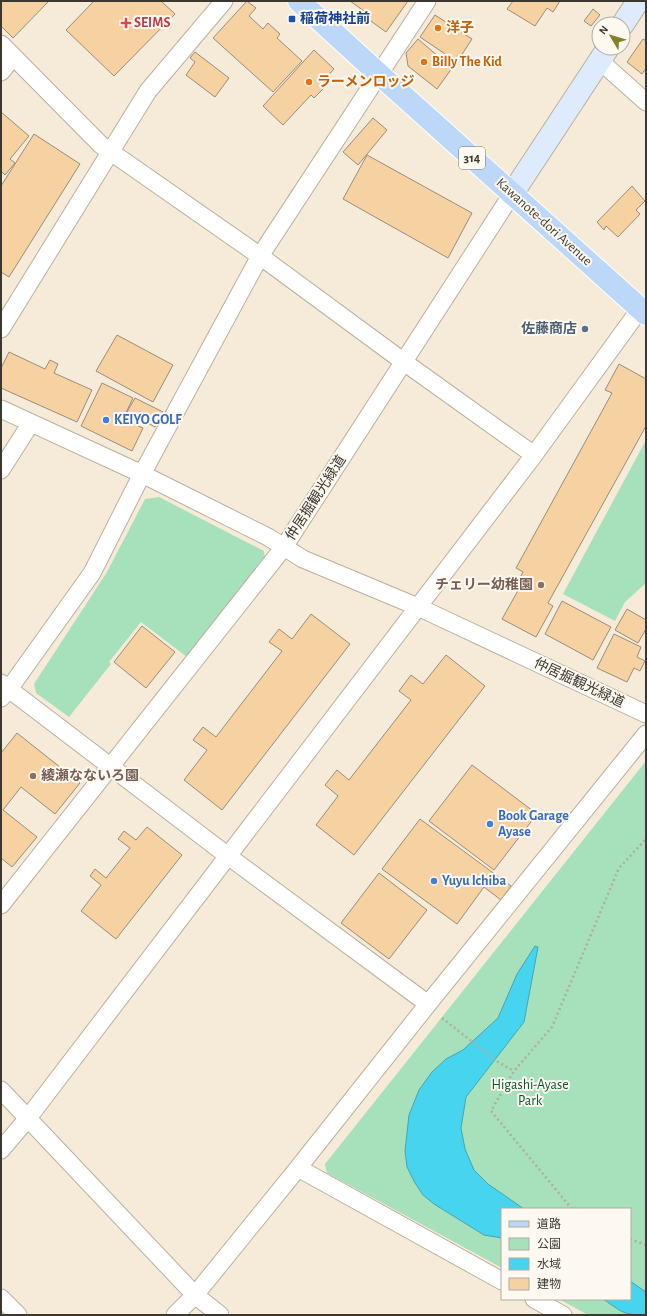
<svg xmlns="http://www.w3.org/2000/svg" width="647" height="1316" font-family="'Alegreya Sans','Noto Sans JP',sans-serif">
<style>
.green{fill:#a6e1bb}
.water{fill:#47d4ef;stroke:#44a5b6}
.building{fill:#f6d1a2;stroke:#998c7c}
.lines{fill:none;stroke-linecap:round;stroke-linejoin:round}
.street-casing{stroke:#bab09e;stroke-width:19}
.secondary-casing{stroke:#bab09e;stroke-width:24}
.primary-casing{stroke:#fff;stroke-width:24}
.path{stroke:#b5ac9d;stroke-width:2.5;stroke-dasharray:2 3;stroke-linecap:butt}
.street{stroke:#fff;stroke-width:17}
.secondary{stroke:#deebfc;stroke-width:22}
.primary{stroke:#bcd7f8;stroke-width:22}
.transit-dot{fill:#1a4fb4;stroke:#fdf9f1;stroke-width:1.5}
.health-dot{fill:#e0444e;stroke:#fdf9f1;stroke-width:1.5}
.food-dot{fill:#e8710a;stroke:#fdf9f1;stroke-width:1.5}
.service-dot{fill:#5c6f8a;stroke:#fdf9f1;stroke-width:1.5}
.shop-dot{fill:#3f7fe0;stroke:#fdf9f1;stroke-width:1.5}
.education-dot{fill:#8d6e63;stroke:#fdf9f1;stroke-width:1.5}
.labels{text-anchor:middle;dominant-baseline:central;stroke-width:4;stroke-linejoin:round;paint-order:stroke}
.shield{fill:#fdf9f1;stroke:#76726a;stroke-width:1}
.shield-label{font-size:13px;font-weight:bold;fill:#3c3830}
.transit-label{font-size:14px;font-weight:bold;fill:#164399;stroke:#fdf9f1;text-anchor:start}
.health-label{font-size:14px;font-weight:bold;fill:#be3a42;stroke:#fdf9f1;text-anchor:start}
.food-label{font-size:14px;font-weight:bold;fill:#c56008;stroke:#fdf9f1;text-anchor:start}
.street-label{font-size:14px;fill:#3c3830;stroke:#fdf9f1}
.service-label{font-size:14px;font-weight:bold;fill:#4e5e75;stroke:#fdf9f1;text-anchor:end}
.shop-label{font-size:14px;font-weight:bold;fill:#366cbe;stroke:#fdf9f1;text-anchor:start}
.education-label{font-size:14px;font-weight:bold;fill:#785e54;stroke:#fdf9f1;text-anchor:end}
.park-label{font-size:14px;fill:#095531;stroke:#fdf9f1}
</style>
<rect width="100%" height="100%" fill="#f6ebd8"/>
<path class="green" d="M646,440v143l-21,19 -10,19 -52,-27z
M159,497l105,54 1,8 -78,98 -46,-35 -32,40 2,2 -42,53 -33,-24 -2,-9 73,-112 38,-73z
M646,761v554h-58l-29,-16h71v-90h-128v59l-175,-95 -2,-9z"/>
<path class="water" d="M535,946l3,1 -14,75 -58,75 -5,31 4,21 9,21 14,14 36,25h-22v29l-18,-3 -50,-31 -11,-9 -8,-12 -8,-16 -2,-16 4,-36 10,-25 13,-18 14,-13 17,-9 35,-32 19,-44z
M630,1281l16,11v23c-23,0 -24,-3 -43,-16h27z"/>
<path class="building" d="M1,1h48l-36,37 -12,-12z
M94,1h67l14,13 -61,62 -48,-46z
M247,1l9,7 -7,8 14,13 5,-6 12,11 -3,4 25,23 -29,31 -60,-54z
M350,1h58l-22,31 -18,-13 3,-3z
M513,1h47l-7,11 -6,-4 -12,18 -28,-17z
M593,9l7,6 -9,11 -7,-5z
M435,15l37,24 -15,23 -37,-25z
M418,39l21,18 3,-2 13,9 -18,25 -29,-23 -2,-13z
M643,39l3,2v27l-4,6 -15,-12z
M314,50l20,19 -11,12 4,4 -13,13 -3,-3 -28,30 -20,-19z
M195,52l34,26 -14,19 -29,-22 9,-13 -5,-4z
M1,112l28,24 -19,23 5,4 -10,12 -4,-4z
M373,118l14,12 -29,35 -15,-13z
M34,134l46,30 -71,113 -8,-5v-86z
M367,155l105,58 -24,45 -105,-59z
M632,186l13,15 -9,9 4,4 -22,23 -12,-11 -2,4 -7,-8z
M117,335l56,30 -20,37 -57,-31z
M9,352l36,17 5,-9 8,4 -4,9 38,17 -15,32 -76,-34v-20z
M619,364l27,15v47l-98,177 5,3 -17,31 -34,-18 18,-32 -4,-2 7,-13 -7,-4 96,-175 -7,-3z
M102,383l31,15 -10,21 20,9 -11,23 -51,-25z
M135,398l28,14 -8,15 -28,-15z
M562,601l49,26 -18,33 -48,-26z
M627,609l19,11v9l-8,14 -23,-13z
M311,614l39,30 -128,166 -38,-30 23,-30 -14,-10 10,-13 13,10 66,-86 -13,-9 10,-13 13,10z
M142,626l33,26 -29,36 -32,-26z
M614,634l27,13 -4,10 8,4 -5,10 -6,-3 -7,14 -30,-14z
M446,655l39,31 -131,169 -38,-30 22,-29 -13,-11 12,-15 12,10 62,-80 -12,-9 12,-16 12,9z
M17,733l63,50 -25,31 -34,-27 -18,23 34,27 -25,30 -11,-9v-105z
M472,765l65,49 -43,56 -65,-49z
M420,819l91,67 -10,14 -17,-13 -27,37 -75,-55z
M147,827l35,28 -66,84 -35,-28 20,-26 -11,-9 5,-7 11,9 24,-30 -12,-9 6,-8 12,9z
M379,873l48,37 -38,49 -48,-36z"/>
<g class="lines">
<g class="street-casing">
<path id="street" d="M1,44l100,101 159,111 144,106 130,93
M600,61l46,41
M1,72l12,-15
M512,194l-228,353 19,12 115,48 228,107
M1,329l147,-238 76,-90
M1,409l141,65 126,63 16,10 -283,358
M1,470l30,-47
M1,683l227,173 200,148
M1,698l8,-9 83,-116 50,-99 118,-218 167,-255
M1,1090l194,205 25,20
M1,1150l27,-32 506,-663 106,-146
M298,1168l204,113
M1,1298l17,17
M534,1299l29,16
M175,1315l20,-20 103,-127 130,-164 218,-270"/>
</g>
<g class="secondary-casing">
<path id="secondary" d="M623,24l15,-23
M512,194l96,-146"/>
</g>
<g class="primary-casing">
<path id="primary" d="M299,1l81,74 266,239"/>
</g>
<path class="path" d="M442,1018l56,44 16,9
M572,1209l-81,-98 23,-40 38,-44 67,-159 27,-29
M630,1239l16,6"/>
<use href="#street" class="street"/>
<use href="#secondary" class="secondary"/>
<use href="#primary" class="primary"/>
</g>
<rect class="transit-dot" x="288" y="15" width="8" height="8" rx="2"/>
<path class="health-dot" d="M124 17h4v4h4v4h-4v4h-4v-4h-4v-4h4z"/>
<g class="food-dot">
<circle cx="438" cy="28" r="4"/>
<circle cx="424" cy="62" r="4"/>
<circle cx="309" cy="82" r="4"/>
</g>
<circle class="service-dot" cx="585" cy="329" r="4"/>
<g class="shop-dot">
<circle cx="106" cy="420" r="4"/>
<circle cx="490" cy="824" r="4"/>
<circle cx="434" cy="881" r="4"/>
</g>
<g class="education-dot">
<circle cx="541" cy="585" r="4"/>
<circle cx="33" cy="776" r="4"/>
</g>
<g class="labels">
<rect class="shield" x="459" y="147" width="26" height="22" rx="3"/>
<g class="shield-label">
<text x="472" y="158">314</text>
</g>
<g class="transit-label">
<text x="300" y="19">稲荷神社前</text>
</g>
<g class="health-label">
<text x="134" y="23">SEIMS</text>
</g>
<g class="food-label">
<text x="446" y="28">洋子</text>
<text x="432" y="62">Billy The Kid</text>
<text x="317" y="82">ラーメンロッジ</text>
</g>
<g class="street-label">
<text transform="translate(544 222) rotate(42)">Kawanote-dori Avenue</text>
<text transform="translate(316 498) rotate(-57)">仲居掘観光緑道</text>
<text transform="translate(579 683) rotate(25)">仲居掘観光緑道</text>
</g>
<g class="service-label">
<text x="577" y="329">佐藤商店</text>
</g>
<g class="shop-label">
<text x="114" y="420">KEIYO GOLF</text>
<text x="498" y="816">Book Garage<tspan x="498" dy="16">Ayase</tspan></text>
<text x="442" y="881">Yuyu Ichiba</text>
</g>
<g class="education-label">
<text x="533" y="585">チェリー幼稚園</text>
<text x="41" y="776" text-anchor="start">綾瀬なないろ園</text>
</g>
<g class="park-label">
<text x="530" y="1085">Higashi-Ayase<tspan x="530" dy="16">Park</tspan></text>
</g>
</g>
<rect width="647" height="1316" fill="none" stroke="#3c3830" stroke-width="4"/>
<rect x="501" y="1208" width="130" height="92" fill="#fdf9f1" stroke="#b0aca4"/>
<rect x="509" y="1221" width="20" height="6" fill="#bcd7f8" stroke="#b0aca4"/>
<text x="537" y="1228" font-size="12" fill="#3c3830">道路</text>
<rect x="509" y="1238" width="20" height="12" fill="#a6e1bb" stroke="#b0aca4"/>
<text x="537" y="1248" font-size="12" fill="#3c3830">公園</text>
<rect x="509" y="1258" width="20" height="12" fill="#47d4ef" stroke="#b0aca4"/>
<text x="537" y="1268" font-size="12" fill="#3c3830">水域</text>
<rect x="509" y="1278" width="20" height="12" fill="#f6d1a2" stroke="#b0aca4"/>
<text x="537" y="1288" font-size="12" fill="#3c3830">建物</text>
<g transform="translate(611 36) rotate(308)"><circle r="19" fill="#fdf9f1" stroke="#b0aca4"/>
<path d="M0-3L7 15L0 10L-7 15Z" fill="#878129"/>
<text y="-6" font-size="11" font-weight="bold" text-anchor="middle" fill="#3c3830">N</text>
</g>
</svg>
